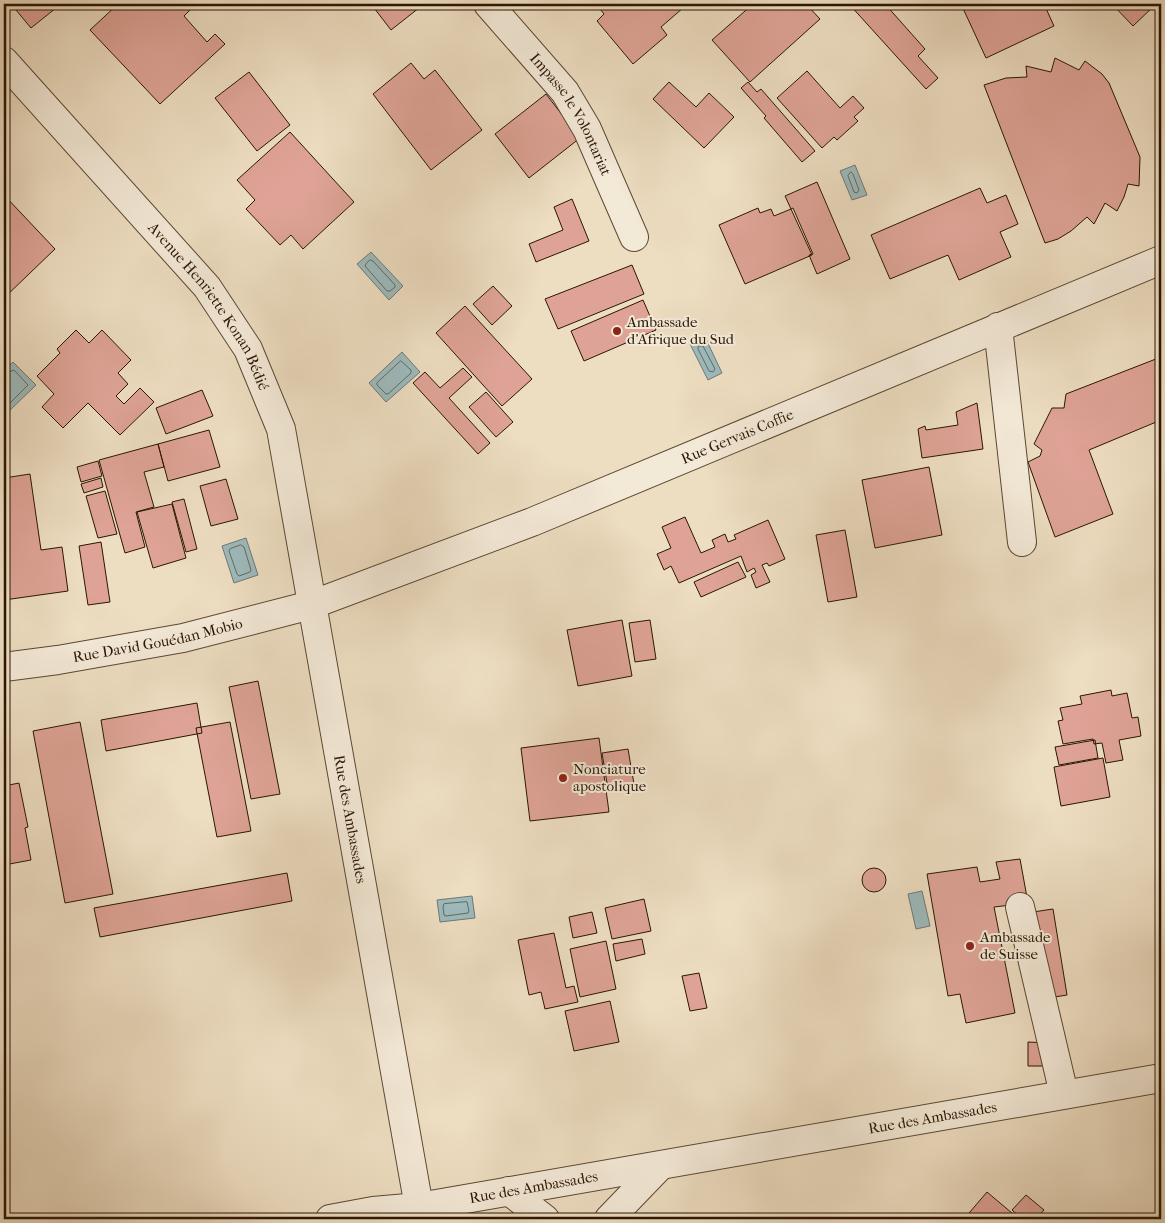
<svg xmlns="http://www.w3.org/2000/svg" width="1165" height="1223" font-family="'IM FELL French Canon',serif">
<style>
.water{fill:#9dbabc;stroke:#6f7872}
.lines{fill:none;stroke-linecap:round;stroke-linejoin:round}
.shore{stroke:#646860;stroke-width:1}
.building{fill:#dea396;stroke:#2a1603}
.minor-casing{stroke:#5b4832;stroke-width:30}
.minor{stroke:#f3e9d7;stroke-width:28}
.poi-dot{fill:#8f2418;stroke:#f3e9d7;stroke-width:2}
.labels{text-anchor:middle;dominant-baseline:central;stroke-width:4;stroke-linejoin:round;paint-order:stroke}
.street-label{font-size:15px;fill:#2a1603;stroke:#f3e9d7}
.poi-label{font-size:15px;fill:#2a1603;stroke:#f3e9d7;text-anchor:start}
</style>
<rect width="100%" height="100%" fill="#edddc1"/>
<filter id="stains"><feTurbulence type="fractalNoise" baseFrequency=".004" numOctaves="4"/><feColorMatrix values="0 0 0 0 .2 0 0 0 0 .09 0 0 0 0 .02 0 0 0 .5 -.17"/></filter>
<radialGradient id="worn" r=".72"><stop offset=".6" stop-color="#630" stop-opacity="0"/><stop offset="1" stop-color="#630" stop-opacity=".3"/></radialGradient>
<path class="water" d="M855,165l12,30 -15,5 -12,-29z
M371,252l32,34 -14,14 -32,-36z
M705,337l17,36 -14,7 -18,-36z
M402,352l18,20 -34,30 -17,-19z
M13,362l23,23 -32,31v-45z
M246,538l12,37 -24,8 -12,-37z
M922,891l8,35 -14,3 -8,-35z
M472,896l3,22 -35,4 -3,-22z"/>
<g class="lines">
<path class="shore" d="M851,172l2,2 6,16 -2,3 -3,-1 -6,-16z
M370,260l3,1 22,24v2l-5,4h-3l-22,-25 1,-2z
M699,346h4l12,23 -2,3 -4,-1 -11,-22z
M401,361l10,9v3l-23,21h-2l-9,-9v-2z
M4,374l10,-4 14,15 -24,24
M241,545l3,2 7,23 -1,2 -11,4 -2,-2 -8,-23 1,-2z
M467,902l2,9 -1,2 -22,3 -2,-1 -1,-8 1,-3z"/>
</g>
<path class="building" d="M11,4h50l-30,24z
M118,4h73l3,2 -10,10 23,26 8,-8 10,10 -65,60 -70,-74z
M371,4h53l-33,26z
M596,4h83l4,4 -22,19 6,8 -34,29 -36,-43 7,-7z
M753,4h53l14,15 -70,63 -38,-42z
M849,4h36l40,45 -7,7 20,22 -12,11z
M961,4h83l10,22 -68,32z
M1112,4h44l-23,22z
M1055,58l24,12 6,-9 17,13 7,9 31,74 -1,29 -11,-2 -4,13 -7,14 -12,-8 -11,21 -7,-7 -16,14 -13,8 -13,4 -61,-158 22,-7 21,-1 -1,-11 25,6z
M411,63l13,16 11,-9 47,60 -51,40 -58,-76z
M807,71l33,37 13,-12 11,12 -10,9 4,4 -21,19 -3,-3 -12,11 -45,-50z
M249,72l41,53 -33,26 -42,-53z
M669,82l27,25 13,-14 25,24 -30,31 -51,-49z
M748,82l9,10 4,-3 54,62 -13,11 -38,-44 2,-2 -25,-28z
M546,94l34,44 -51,40 -34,-44z
M290,132l64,70 -51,47 -12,-14 -11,10 -34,-36 9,-9 -18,-20z
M817,182l33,77 -33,15 -8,-19 4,-1 -20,-46 -2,1 -6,-13z
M980,188l7,15 19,-8 12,29 -18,8 11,25 -52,23 -11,-25 -58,24 -19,-44z
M4,195l51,54 -51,49z
M572,199l17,42 -53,21 -7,-18 34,-14 -9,-23z
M758,208l2,5 11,-4 3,7 17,-7 21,46 -67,29 -26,-59z
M632,265l12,29 -86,35 -13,-30z
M493,286l19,20 -20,19 -19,-21z
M643,300l13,30 -72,31 -13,-30z
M465,306l67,73 -30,27 -66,-73z
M76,330l13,13 13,-13 29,30 -13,13 10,11 -12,12 8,8 16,-16 14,14 -34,33 -32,-32 -25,25 -21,-21 12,-13 -17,-18 23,-23 -3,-4z
M1161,357v63l-72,30 24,64 -58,23 -27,-75 12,-6 2,-6 -8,-6 18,-36h12l2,-14z
M463,368l9,9 -23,21 41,45 -12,11 -65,-71 12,-11 15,16z
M202,390l11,26 -47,18 -10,-26z
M486,392l27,30 -17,15 -27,-30z
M977,403l6,46 -61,9 -4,-29 7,-3 1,4 32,-5 -2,-13z
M209,430l11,37 -52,14 -10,-37z
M158,444l6,23 -20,5 10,35 -18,5 9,35 -20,6 -26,-93z
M98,461l4,15 -21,6 -4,-15z
M929,467l13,68 -67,13 -13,-68z
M30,474l11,76 21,-3 6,44 -64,9v-122z
M101,478l2,9 -19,6 -3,-9z
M226,479l12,40 -27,7 -11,-40z
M105,491l12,43 -19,4 -12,-42z
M184,499l13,50 -11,3 -14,-50z
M172,504l14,54 -33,10 -16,-56z
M685,517l16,36 14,-6 -3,-7 13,-6 3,8 8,-3 -2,-4 34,-15 17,39 -16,7 -2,-3 -5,2 8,17 -14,6 -5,-13 5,-3 -2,-4 -7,4 -6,-16 -62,27 -8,-17 -7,4 -7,-16 14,-6 -9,-21z
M845,530l12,67 -29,5 -12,-67z
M101,542l9,60 -22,3 -9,-59z
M738,562l8,15 -45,20 -7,-15z
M622,620l10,56 -54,10 -11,-56z
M650,620l6,39 -21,3 -6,-39z
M258,681l22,113 -29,5 -22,-112z
M1111,690l1,6 15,-3 5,25 6,-1 3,19 -22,4 4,20 -17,3 -4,-20 -8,1 -1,-5 -30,5 -5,-23 5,-1 -3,-12 22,-4 -2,-8z
M197,703l5,30 -96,18 -5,-31z
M80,722l33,172 -48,9 -32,-172z
M230,722l21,109 -34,6 -21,-109z
M599,738l10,74 -79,9 -9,-73z
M1095,740l3,18 -39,7 -4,-18z
M628,749l6,35 -26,5 -6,-36z
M1103,758l7,39 -49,9 -7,-39z
M19,783l9,44 -3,1 6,32 -27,5v-79z
M1020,859l8,44 -34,4 21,106 -49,10 -6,-29 -12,2 -21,-122 50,-7 3,15 20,-3 -4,-17z
M862 880a12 12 0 1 1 24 0a12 12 0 1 1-24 0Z
M287,873l5,28 -192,36 -6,-29z
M644,899l7,32 -39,8 -7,-31z
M1053,909l14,86 -19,3 -15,-86z
M592,912l5,21 -24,5 -4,-21z
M554,933l12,55 8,-2 4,16 -33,7 -4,-17 -12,3 -11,-55z
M642,939l3,15 -29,7 -3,-17z
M606,941l10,48 -36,8 -10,-48z
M699,973l8,35 -17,3 -8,-35z
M610,1001l9,41 -45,9 -9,-40z
M1028,1042l21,1v23h-21z
M987,1192l32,27h-55z
M1026,1195l18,15 -8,9h-14l-10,-9z"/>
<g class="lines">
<g class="minor-casing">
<g id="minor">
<path id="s1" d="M488,4l77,88 22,37 47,108"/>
<path id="s2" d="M4,61l203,226 41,62 33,80 138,778 742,-129"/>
<path d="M998,327l24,215"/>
<path id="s3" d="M4,667l54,-7 125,-22 128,-33 221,-83 629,-262"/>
<path d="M1020,907l44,187"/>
<path d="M509,1191l36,28"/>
<path d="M330,1219l43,-8 46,-4"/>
<path d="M609,1219l51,-53"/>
</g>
</g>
<use href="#minor" class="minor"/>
</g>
<g class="poi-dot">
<circle cx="617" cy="331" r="5"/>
<circle cx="563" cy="778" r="5"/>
<circle cx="970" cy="946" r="5"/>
</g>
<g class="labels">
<g class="street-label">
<text stroke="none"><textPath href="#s1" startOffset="139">Impasse le Volontariat</textPath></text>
<text stroke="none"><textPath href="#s2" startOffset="321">Avenue Henriette Konan Bédié</textPath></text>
<text stroke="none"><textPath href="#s3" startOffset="772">Rue Gervais Coffie</textPath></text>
<text stroke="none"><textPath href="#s3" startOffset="156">Rue David Gouédan Mobio</textPath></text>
<text stroke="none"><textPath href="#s2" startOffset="861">Rue des Ambassades</textPath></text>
<text stroke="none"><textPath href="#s2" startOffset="1776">Rue des Ambassades</textPath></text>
<text stroke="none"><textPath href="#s2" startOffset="1371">Rue des Ambassades</textPath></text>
</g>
<g class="poi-label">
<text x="627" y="322">Ambassade<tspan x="627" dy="17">d'Afrique du Sud</tspan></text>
<text x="573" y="769">Nonciature<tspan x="573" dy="17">apostolique</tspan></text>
<text x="980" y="937">Ambassade<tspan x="980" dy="17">de Suisse</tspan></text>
</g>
</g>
<rect width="1165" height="1223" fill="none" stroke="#edddc1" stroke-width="20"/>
<rect x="5" y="5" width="1155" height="1213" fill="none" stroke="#2a1603" stroke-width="2.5"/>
<rect x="10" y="10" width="1145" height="1203" fill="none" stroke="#2a1603"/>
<rect width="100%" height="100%" filter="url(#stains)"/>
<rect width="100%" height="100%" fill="url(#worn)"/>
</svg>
